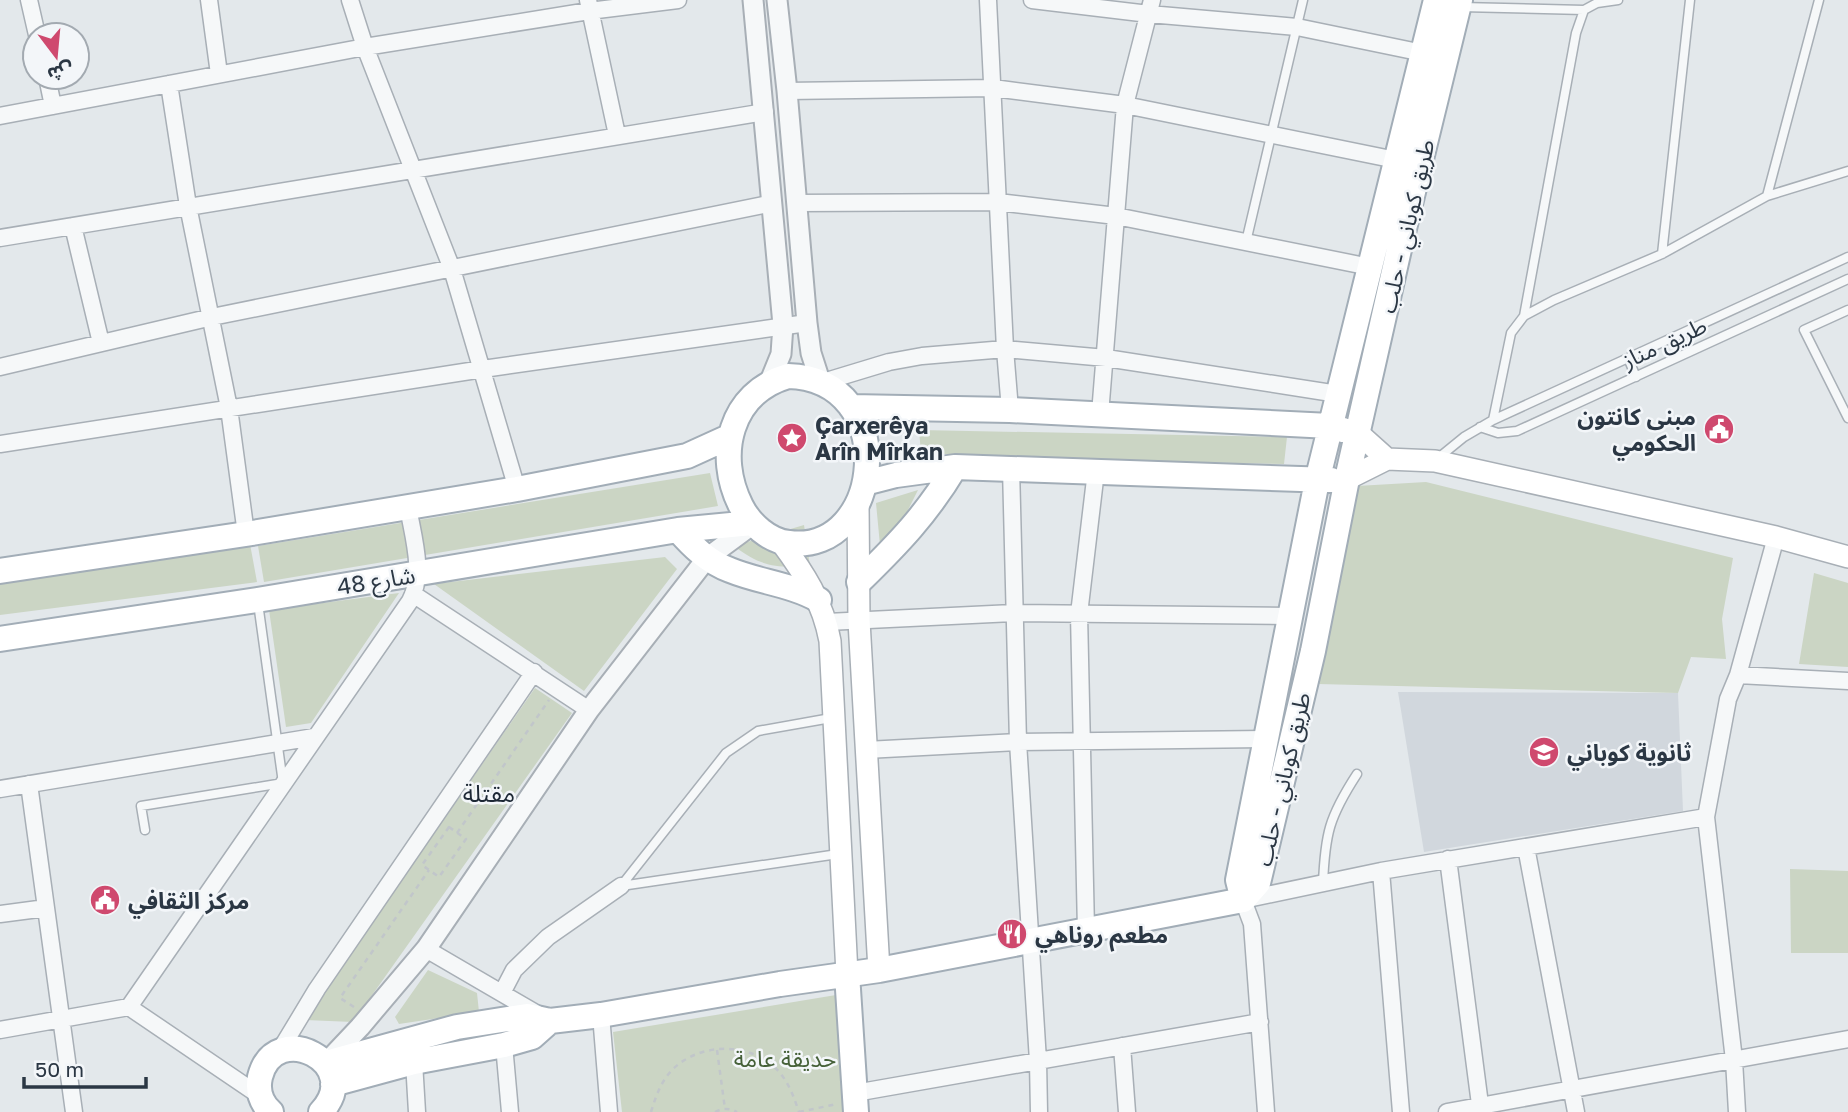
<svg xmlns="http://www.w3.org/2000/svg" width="1848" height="1112" font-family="'Golos Text','Noto Sans Arabic',sans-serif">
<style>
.built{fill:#d1d7dd}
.green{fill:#cbd5c4}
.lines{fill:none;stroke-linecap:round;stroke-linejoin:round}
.service-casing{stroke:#a8afb6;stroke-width:11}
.minor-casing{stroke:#a8afb6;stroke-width:19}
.tertiary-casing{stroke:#a8afb6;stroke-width:23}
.secondary-casing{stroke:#a8afb6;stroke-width:24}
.primary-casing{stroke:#a2adb7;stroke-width:28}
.path{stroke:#c1c6ca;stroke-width:2.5;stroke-dasharray:5 5;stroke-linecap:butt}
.service{stroke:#f6f8f9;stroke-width:8}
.minor{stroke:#f6f8f9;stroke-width:16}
.tertiary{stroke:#f6f8f9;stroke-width:19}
.secondary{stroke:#fff;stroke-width:21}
.primary{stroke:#fff;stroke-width:24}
.labels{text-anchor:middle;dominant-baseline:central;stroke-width:5;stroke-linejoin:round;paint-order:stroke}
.street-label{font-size:23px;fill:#2b3744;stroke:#f3f6f9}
.poi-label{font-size:23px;font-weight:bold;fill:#2b3744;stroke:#f3f6f9;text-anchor:start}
.park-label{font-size:23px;fill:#456038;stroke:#f3f6f9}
.neighbourhood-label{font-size:24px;fill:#1d2835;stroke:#f3f6f9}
</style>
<rect width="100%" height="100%" fill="#e3e8eb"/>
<path class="built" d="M1398,692l280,1 5,118 -259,41z"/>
<path class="green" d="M919,430l368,7 -3,27 -193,-4 -170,-7z
M710,473l8,33 -454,76 -6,-36z
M1426,482l307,76 -11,61 4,40 -35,-2 -13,36 -360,-9 39,-198z
M918,490l-14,28 -24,27 -4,-42z
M804,525l6,41c-35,2 -48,1 -76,-20z
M250,544l7,38 -257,33v-33z
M665,557l12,12 -93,122 -150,-107z
M1814,573l34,10v84l-49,-3z
M399,593l-88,130 -25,4 -17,-117z
M535,688l37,25 -219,309 -48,-2z
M1790,869l58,2v82h-57z
M428,970l49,23 2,19 -80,12 -4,-7z
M836,995l8,117h-222l-9,-80z"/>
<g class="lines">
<g class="service-casing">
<path id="service" d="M1461,7l123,3
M1767,196l52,-196
M1246,242l57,-242
M1662,254l28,-254
M1848,310l-44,20 44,88
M1524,316l52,-283 8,-23 13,-7 21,-3
M1628,358l8,19
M1493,420l18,-87 13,-17 30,-16 108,-46 105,-58 81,-25
M1480,427l18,6 19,-2 331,-152
M1437,459l27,-22 29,-17 355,-163
M831,718l-73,13 -32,22 -105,133 217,-32
M145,830l-4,-24 142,-23 -25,-180
M1323,884c2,-50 6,-67 34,-110"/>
</g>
<g class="minor-casing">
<path id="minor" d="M29,0l8,35
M209,0l10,74
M350,0l15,47 87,222 65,220
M588,0l29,135
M988,0l17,349 5,61
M1032,0l117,14 148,13 126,26
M47,77l6,29
M169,84l19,122 41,202 17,126
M787,91l206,-3 132,17 271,55
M0,116l365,-69 224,-36 89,-11
M797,203l201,-1 118,14 254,51
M73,226l28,117
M0,238l765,-126
M0,367l212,-50 561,-114
M823,382l66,-20 33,-6 83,-7 101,9 232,36
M1100,414l25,-309 27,-105
M0,444l483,-75 324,-46
M1011,468l7,274 20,319 1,51
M413,594l176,116
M827,622l186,-9 277,3
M1738,675l38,-138
M866,750l152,-8 246,-3
M29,784l45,328
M0,789l314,-52
M1526,847l50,265
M1448,859l33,253
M1381,871l20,241
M0,914l46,-6
M1086,930l-7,-316 17,-143
M426,949l113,66
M502,993l12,-23 34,-33 73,-51
M129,1007l281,-406c15,-28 3,-64 -2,-94
M601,1015l8,97
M0,1030l129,-23 131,89
M504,1045l6,67
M1122,1046l5,66
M279,1052l38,-63 217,-317
M414,1062l3,50
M855,1093l405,-71
M1266,1112l-14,-188 -9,-24 138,-29 325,-54
M1447,1112l401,-73
M1737,1112l-3,-52 -28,-243 22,-118 10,-24 110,6"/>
</g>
<g class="tertiary-casing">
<path id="tertiary" d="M753,0l30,325 -2,29 -11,27
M777,0l10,91 20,232 4,30 9,28
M326,1063l34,-36 66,-78 163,-239 118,-152 46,-34"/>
</g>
<g class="secondary-casing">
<path id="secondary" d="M1358,433l29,26
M1347,479l40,-20 48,2 341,76 72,20
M858,503l1,118 20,349
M781,542c23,31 42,60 49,99l17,333"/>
</g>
<g class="primary-casing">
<path id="primary" d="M788,376c114,3 96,179 1,167 -20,-2 -39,-19 -48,-37 -26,-51 -11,-113 47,-130z
M851,407l159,3 320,16 13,4
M865,483l31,-8 59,-8 376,13
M678,530c14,16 30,32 52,40 29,12 61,14 89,30
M0,571l246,-37 271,-45 170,-33 44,-20
M859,582c39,-38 68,-68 96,-115
M0,639l257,-39 421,-70 74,-7
M1243,900l15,-17 55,-232 34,-172 53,-234 60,-245
M1243,900l-5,-20 79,-399 119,-481
M847,974l9,138
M326,1063l131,-36 70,-11 23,5 51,-6 179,-31 99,-14 364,-70
M333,1084l81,-22 90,-17 28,-8 18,-16
M271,1112c-10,-9 -14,-22 -11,-35 15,-60 106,-13 61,35"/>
</g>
<path class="path" d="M449,827l17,12 -27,38 -17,-12z
M457,833l92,-133
M354,1007l-14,-9 89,-128
M717,1050l8,59
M651,1112c5,-16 10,-31 22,-43 29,-28 81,-27 107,4 10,12 14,25 19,39
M715,1112c7,-4 15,-4 22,0
M799,1112l38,-8"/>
<use href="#service" class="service"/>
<use href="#minor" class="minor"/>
<use href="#tertiary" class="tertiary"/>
<use href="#secondary" class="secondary"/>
<use href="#primary" class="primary"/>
</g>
<defs>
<g id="civic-disc" transform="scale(1.575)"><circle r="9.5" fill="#cf496e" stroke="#f3f6f9"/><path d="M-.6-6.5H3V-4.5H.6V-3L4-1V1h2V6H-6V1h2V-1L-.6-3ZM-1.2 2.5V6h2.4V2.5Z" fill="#fff"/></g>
<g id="sight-disc" transform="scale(1.575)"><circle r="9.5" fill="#cf496e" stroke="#f3f6f9"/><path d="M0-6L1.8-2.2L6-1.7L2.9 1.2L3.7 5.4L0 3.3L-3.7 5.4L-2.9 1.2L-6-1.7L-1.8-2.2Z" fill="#fff"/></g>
<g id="school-disc" transform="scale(1.575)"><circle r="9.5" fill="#cf496e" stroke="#f3f6f9"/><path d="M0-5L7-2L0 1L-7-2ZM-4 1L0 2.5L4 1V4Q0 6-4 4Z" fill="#fff"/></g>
<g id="restaurant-disc" transform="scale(1.575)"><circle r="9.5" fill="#cf496e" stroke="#f3f6f9"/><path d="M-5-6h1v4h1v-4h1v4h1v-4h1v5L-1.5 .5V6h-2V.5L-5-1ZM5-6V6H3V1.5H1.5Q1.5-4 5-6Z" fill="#fff"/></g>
</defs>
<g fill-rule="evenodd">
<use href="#civic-disc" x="1719" y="429"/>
<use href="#sight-disc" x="792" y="438"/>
<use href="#school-disc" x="1544" y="752"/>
<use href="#civic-disc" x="105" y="900"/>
<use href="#restaurant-disc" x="1012" y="934"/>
</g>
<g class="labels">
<g class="street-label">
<text transform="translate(1406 226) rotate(-77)">طريق كوباني - حلب</text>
<text transform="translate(1664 342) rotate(-25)">طريق مناز</text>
<text transform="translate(376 580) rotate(-9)">48 شارع</text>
<text transform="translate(1282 779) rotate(-77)">طريق كوباني - حلب</text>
</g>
<g class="poi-label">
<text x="1696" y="416" text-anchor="end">مبنى كانتون<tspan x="1696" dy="26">الحكومي</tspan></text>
<text x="815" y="425">Çarxerêya<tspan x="815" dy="26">Arîn Mîrkan</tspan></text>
<text x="1567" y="752">ثانوية كوباني</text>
<text x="128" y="900">مركز الثقافي</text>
<text x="1035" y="934">مطعم روناهي</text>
</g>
<g class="park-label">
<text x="785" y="1058">حديقة عامة</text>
</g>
<g class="neighbourhood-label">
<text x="489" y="792">مقتلة</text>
</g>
</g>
<g transform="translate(56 56) rotate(164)"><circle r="33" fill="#f3f6f9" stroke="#a3aab1" stroke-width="2"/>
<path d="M0-5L12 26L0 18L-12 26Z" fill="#cf496e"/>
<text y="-10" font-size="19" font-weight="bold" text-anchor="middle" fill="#2b3744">ش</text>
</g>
<path d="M24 1077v10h122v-10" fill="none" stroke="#2b3744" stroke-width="3.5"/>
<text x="35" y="1077" font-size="21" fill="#2b3744" stroke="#f3f6f9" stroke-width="5" paint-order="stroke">50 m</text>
</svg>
